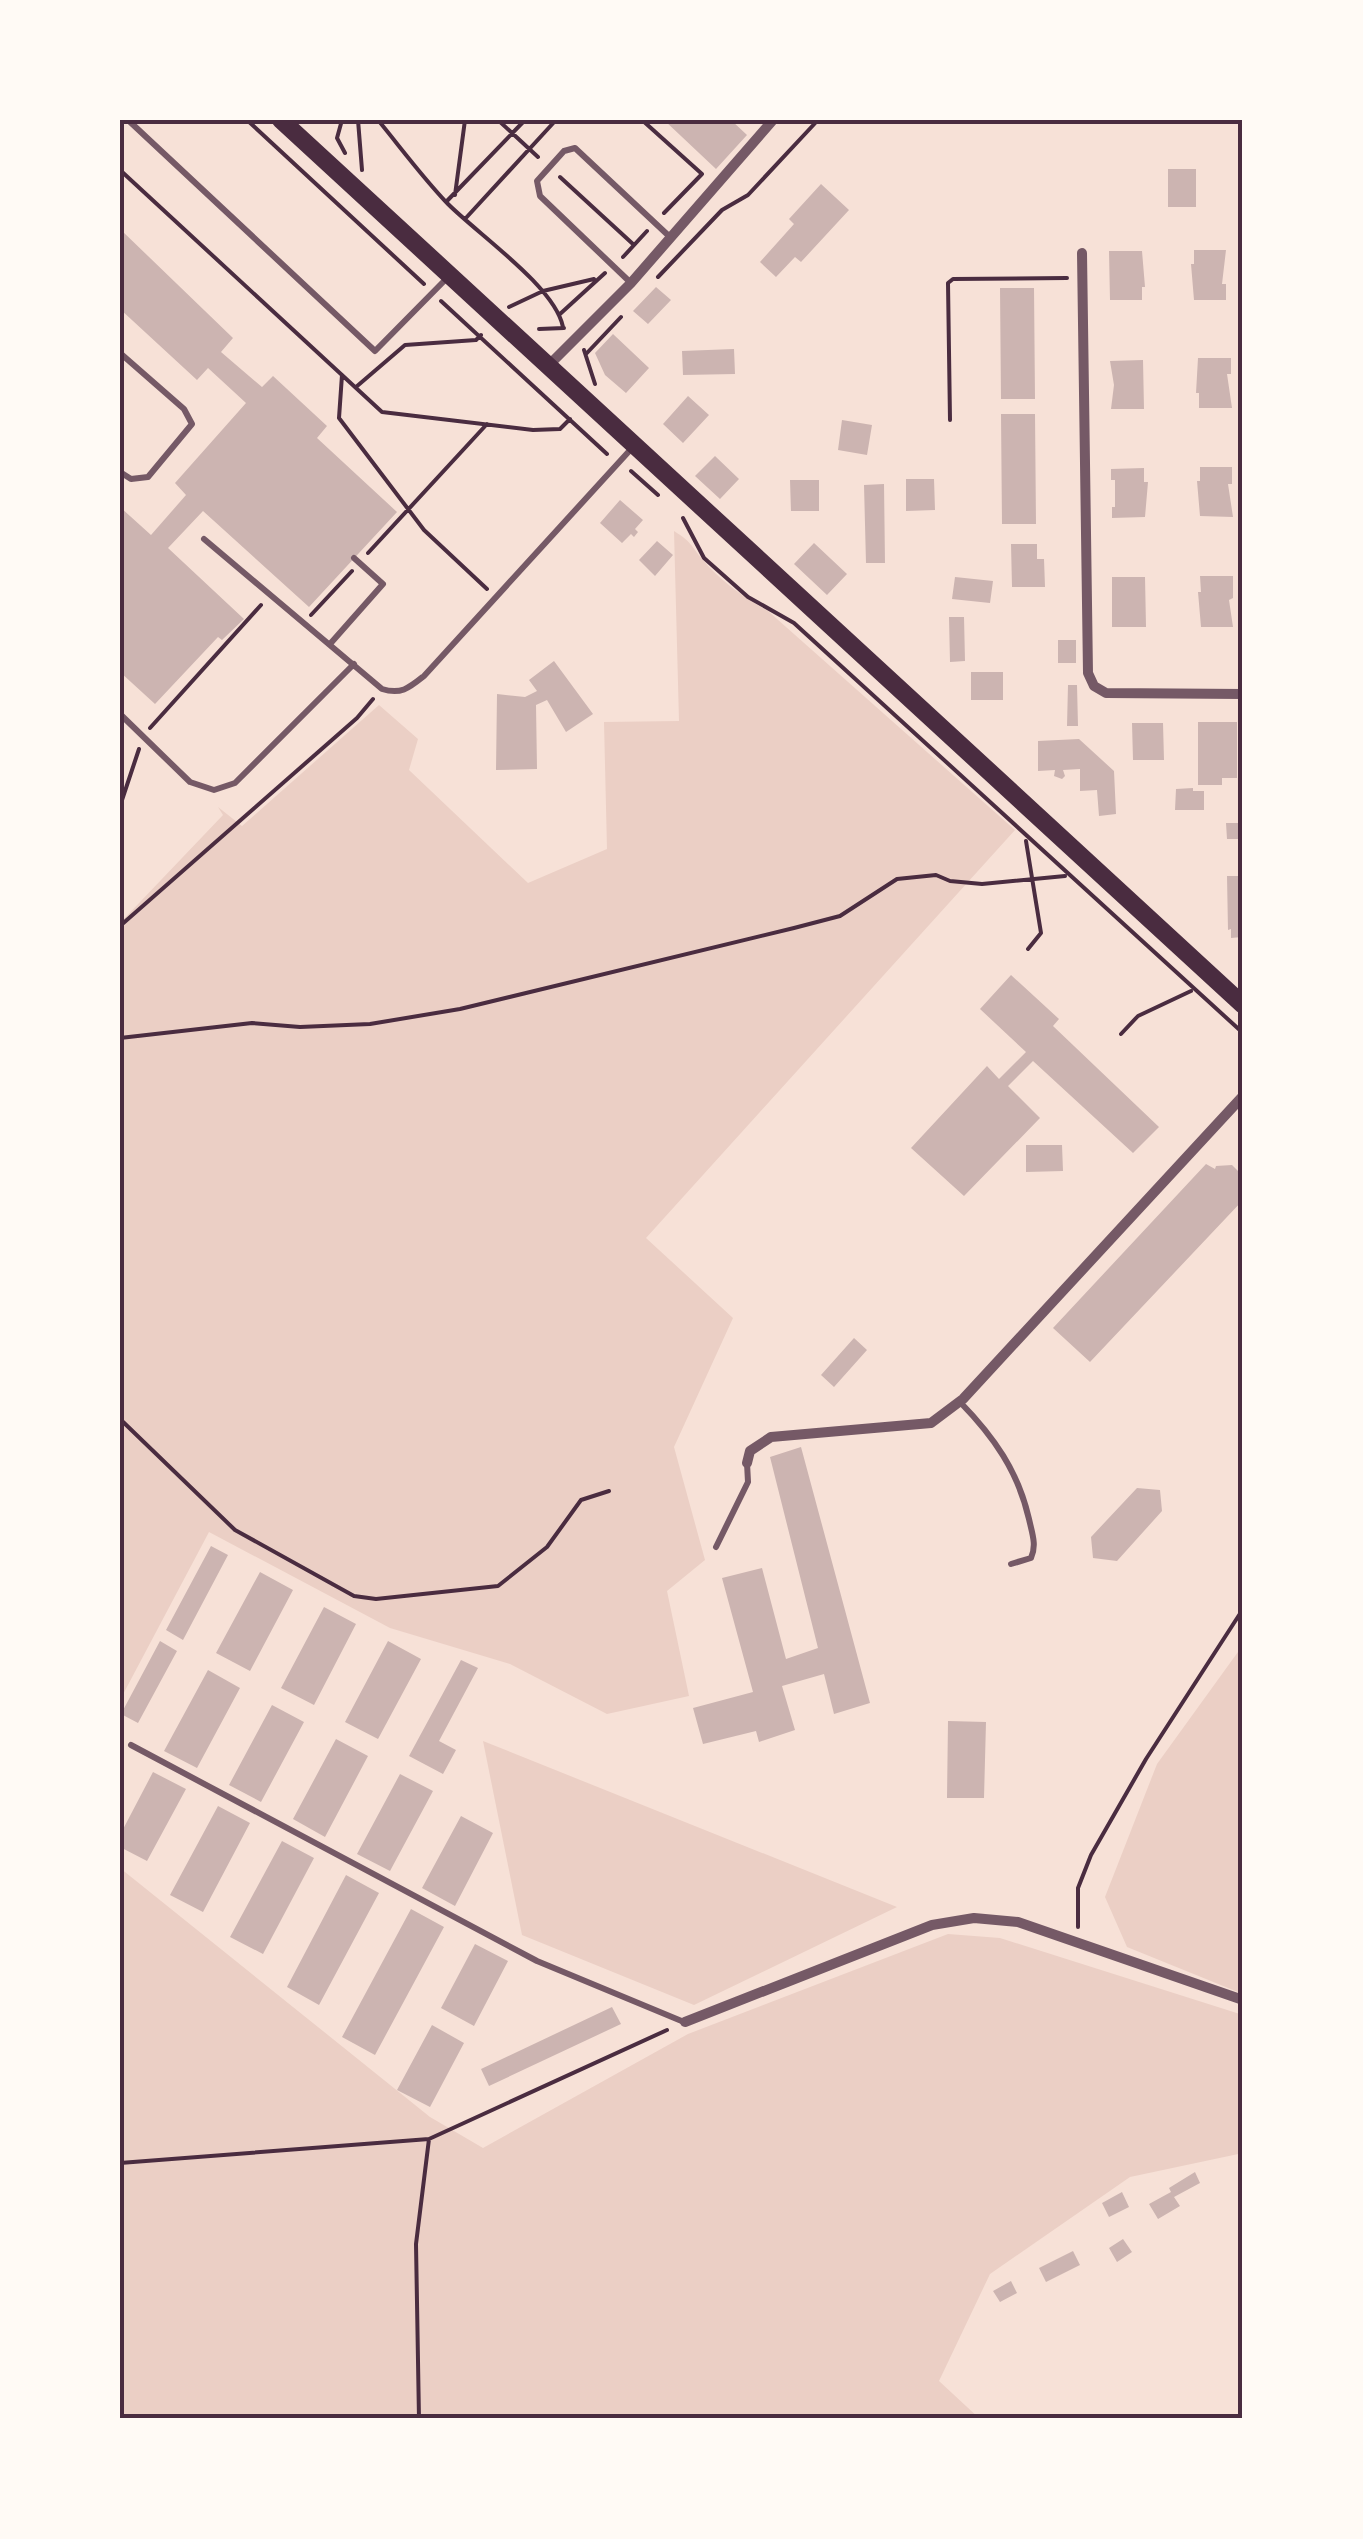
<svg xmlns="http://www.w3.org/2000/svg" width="1363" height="2539" font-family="'Exo 2',sans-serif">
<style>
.green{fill:#ebcfc5}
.building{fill:#ccb4b1}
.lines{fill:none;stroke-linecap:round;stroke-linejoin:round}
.path{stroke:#4a2c40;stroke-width:4}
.service{stroke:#755966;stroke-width:6}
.minor{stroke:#755966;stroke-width:10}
.secondary{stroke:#4a2c40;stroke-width:18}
.neatline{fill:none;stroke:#4a2c40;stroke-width:4}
</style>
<rect width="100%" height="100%" fill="#f7e1d7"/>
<path class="green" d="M674,531c19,12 16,14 29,29 16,20 42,38 65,51l247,219 -369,408 87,80 -59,129 31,113 -38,31 22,105 -82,18 -97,-50 -120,-36 -181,-96 -89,168v-777l103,-108 -5,-8 24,19 137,-121 39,34 -9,31 119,113 79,-34 -3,-127 75,-1z
M1243,1645v349l-116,-47 -22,-50 52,-133z
M483,1741l414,166 -203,98 -172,-70z
M120,1868l310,249 53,31 205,-114 260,-100 52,4 243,77v138l-113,24 -140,97 -51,107 41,38h-860z"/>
<path class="building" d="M664,120h67l16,15 -31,34z
M1168,169h28v38h-28z
M821,184l28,26 -48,52 -6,-5 -19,20 -16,-15 34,-38 -5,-5z
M120,229l113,109 -12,14 41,35 11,-11 54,50 -10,12 80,74 -88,95 -106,-96 -35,37 76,71 -22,21 -4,-3 -63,67 -35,-32v-165l31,28 35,-40 -11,-12 71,-80 -38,-35 -11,12 -77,-71z
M1194,250h32l-4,34h4v16h-32l-3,-36h3z
M1109,251h33l3,36h-3v13h-32z
M656,287l15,13 -23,24 -15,-13z
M1000,288h34l1,111h-34z
M613,334l36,34 -23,25 -21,-18 -10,-22z
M734,349l1,25 -52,1 -1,-24z
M1198,358h33v16h-4l5,34h-33v-15h-3z
M1143,360l1,49h-33l3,-24 -4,-24z
M688,396l21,19 -26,28 -20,-19z
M1001,414h34l1,110h-34z
M842,420l30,5 -5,30 -29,-5z
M715,456l24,23 -19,20 -25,-23z
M1200,467h32v17h-4l5,33 -33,-1 -3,-35h3z
M1144,468v14h4l-3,35 -33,1v-11h3v-27h-4v-11z
M906,479h28l1,31 -29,1z
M790,480h29v31h-28z
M884,484l1,79h-19l-2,-78z
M620,500l23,20 -8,9 3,3 -4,5 -3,-3 -9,9 -22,-20z
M657,541l16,14 -18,21 -16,-16z
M814,543l33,31 -20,21 -33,-31z
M1011,544h26v15h7l1,28h-33z
M1200,576h33v22l-4,2 4,27h-32l-3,-35h3z
M955,577l38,4 -3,22 -38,-4z
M1112,577h33l1,50h-34z
M949,617h15l1,44 -15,1z
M1058,640h18v23h-18z
M554,661l39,53 -27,18 -19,-32 -11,5 1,64 -41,1 1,-76 28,3 12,-6 -8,-11z
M971,672h32v28h-32z
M1068,685h9l1,41h-11z
M1198,722h39v56h-15v7h-24z
M1132,723h31l1,37h-31z
M1079,739l35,32 2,43 -17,2 -2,-26 -17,1v-22l-17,1 2,6 -3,3 -8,-3 1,-6 -17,1v-30z
M1193,788v3h11v19h-29l1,-21z
M1226,823h17v16h-16z
M1227,876h16l-1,61 -11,1v-9l-3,1z
M1011,975l48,44 -6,7 106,101 -26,26 -100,-92 -25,25 32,32 -76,78 -53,-48 76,-82 12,13 27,-27 -46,-43z
M1026,1145h36l1,26 -37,1z
M1206,1164l9,5 1,-3 16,-1 8,8 -2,22 5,5 -153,162 -37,-34z
M854,1338l13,12 -33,37 -13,-12z
M801,1447l69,256 -36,11 -10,-40 -42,12 13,44 -36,12 -3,-11 -53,13 -10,-36 60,-16 -31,-114 40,-10 24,91 32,-11 -48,-191z
M1137,1488l23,2 2,21 -45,50 -24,-3 -2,-21z
M211,1546l17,9 -45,85 -17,-10z
M260,1572l33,18 -43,81 -34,-18z
M324,1607l32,17 -42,81 -33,-17z
M160,1641l17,10 -39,72 -17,-9z
M388,1641l33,18 -43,80 -33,-17z
M461,1660l17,8 -39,73 17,9 -13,24 -34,-18z
M208,1670l32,18 -43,80 -33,-17z
M272,1705l32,17 -43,80 -32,-17z
M948,1721l38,1 -2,76h-37z
M336,1739l32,17 -43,81 -32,-18z
M153,1772l33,17 -39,72 -27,-14v-12z
M400,1774l33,17 -43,80 -33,-17z
M218,1806l32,17 -47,89 -33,-17z
M461,1816l32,17 -38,73 -33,-18z
M282,1841l32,17 -51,96 -33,-17z
M346,1875l33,18 -60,112 -32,-18z
M411,1909l33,18 -69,128 -33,-18z
M475,1944l33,17 -34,65 -33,-18z
M612,2007l9,17 -132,62 -8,-17z
M432,2025l32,18 -34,64 -33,-17z
M1195,2172l5,11 -26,14 6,9 -22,13 -9,-15 22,-12 -2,-4z
M1122,2192l7,15 -20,10 -7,-14z
M1123,2239l9,13 -15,10 -8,-14z
M1073,2251l7,14 -34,17 -7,-14z
M1011,2281l6,12 -17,9 -7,-11z"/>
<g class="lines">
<path class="path" d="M247,120l177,164
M342,120l-5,18 8,15
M358,120l4,50
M378,120c23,28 45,58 70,84 31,31 107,83 115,123
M498,120l40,37
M642,120l60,54 -38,39
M120,170l262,242 151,18 27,-1 10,-10
M560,177l74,68
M455,195l10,-75
M446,202l79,-82
M465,219l91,-99
M623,257l24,-26
M658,277l64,-67 26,-15 70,-75
M441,301l166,153
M509,307l34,-16 51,-12
M560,314l45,-41
M539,329l25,-1
M584,350l11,34
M586,354l35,-37
M342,375l-3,43 85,112 63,59
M356,387l49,-42 71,-5 5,-5
M950,420l-2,-137 5,-4 114,-1
M631,471l27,24
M683,518l21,40 44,39 46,26 449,410
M368,553l119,-129
M311,615l41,-44
M150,728l111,-123
M120,806l19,-57
M1026,841l15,92 -13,16
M120,926l237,-208 16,-19
M1121,1034l17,-18 53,-25
M120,1038l132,-15 48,4 70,-3 90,-15 334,-81 46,-12 57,-37 39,-4 14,6 32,3 83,-8
M120,1419l115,111 119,66 22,3 122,-13 49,-39 34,-47 28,-9
M1078,1927v-39l13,-33 55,-96 97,-150
M120,2163l309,-24
M419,2419l-3,-175 13,-105 238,-109"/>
<path class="service" d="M128,120l247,231 74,-75
M631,283l-91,-87 -3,-15 27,-30 11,-3 95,89
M120,353l64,56 8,15 -44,53 -17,2 -11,-7
M204,539l178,150c19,6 27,-1 42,-13l208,-228
M330,644l53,-60 -29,-26
M120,714l70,68 24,8 21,-7 119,-119
M960,1402c34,35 58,69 69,117 3,14 8,26 2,39l-20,6
M716,1547l32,-65 -1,-19
M131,1745l406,216 147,61"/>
<path class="minor" d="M1082,253l6,420 6,13 12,7 137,1
M549,365l82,-82 142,-163
M747,1463l3,-12 21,-14 160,-14 32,-24 280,-303
M685,2022l247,-97 42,-7 44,4 225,78"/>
<path class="secondary" d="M281,120l962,885"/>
</g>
<rect width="1363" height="2539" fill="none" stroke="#fffaf5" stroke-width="245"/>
<rect x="122" y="122" width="1118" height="2294" class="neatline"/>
</svg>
